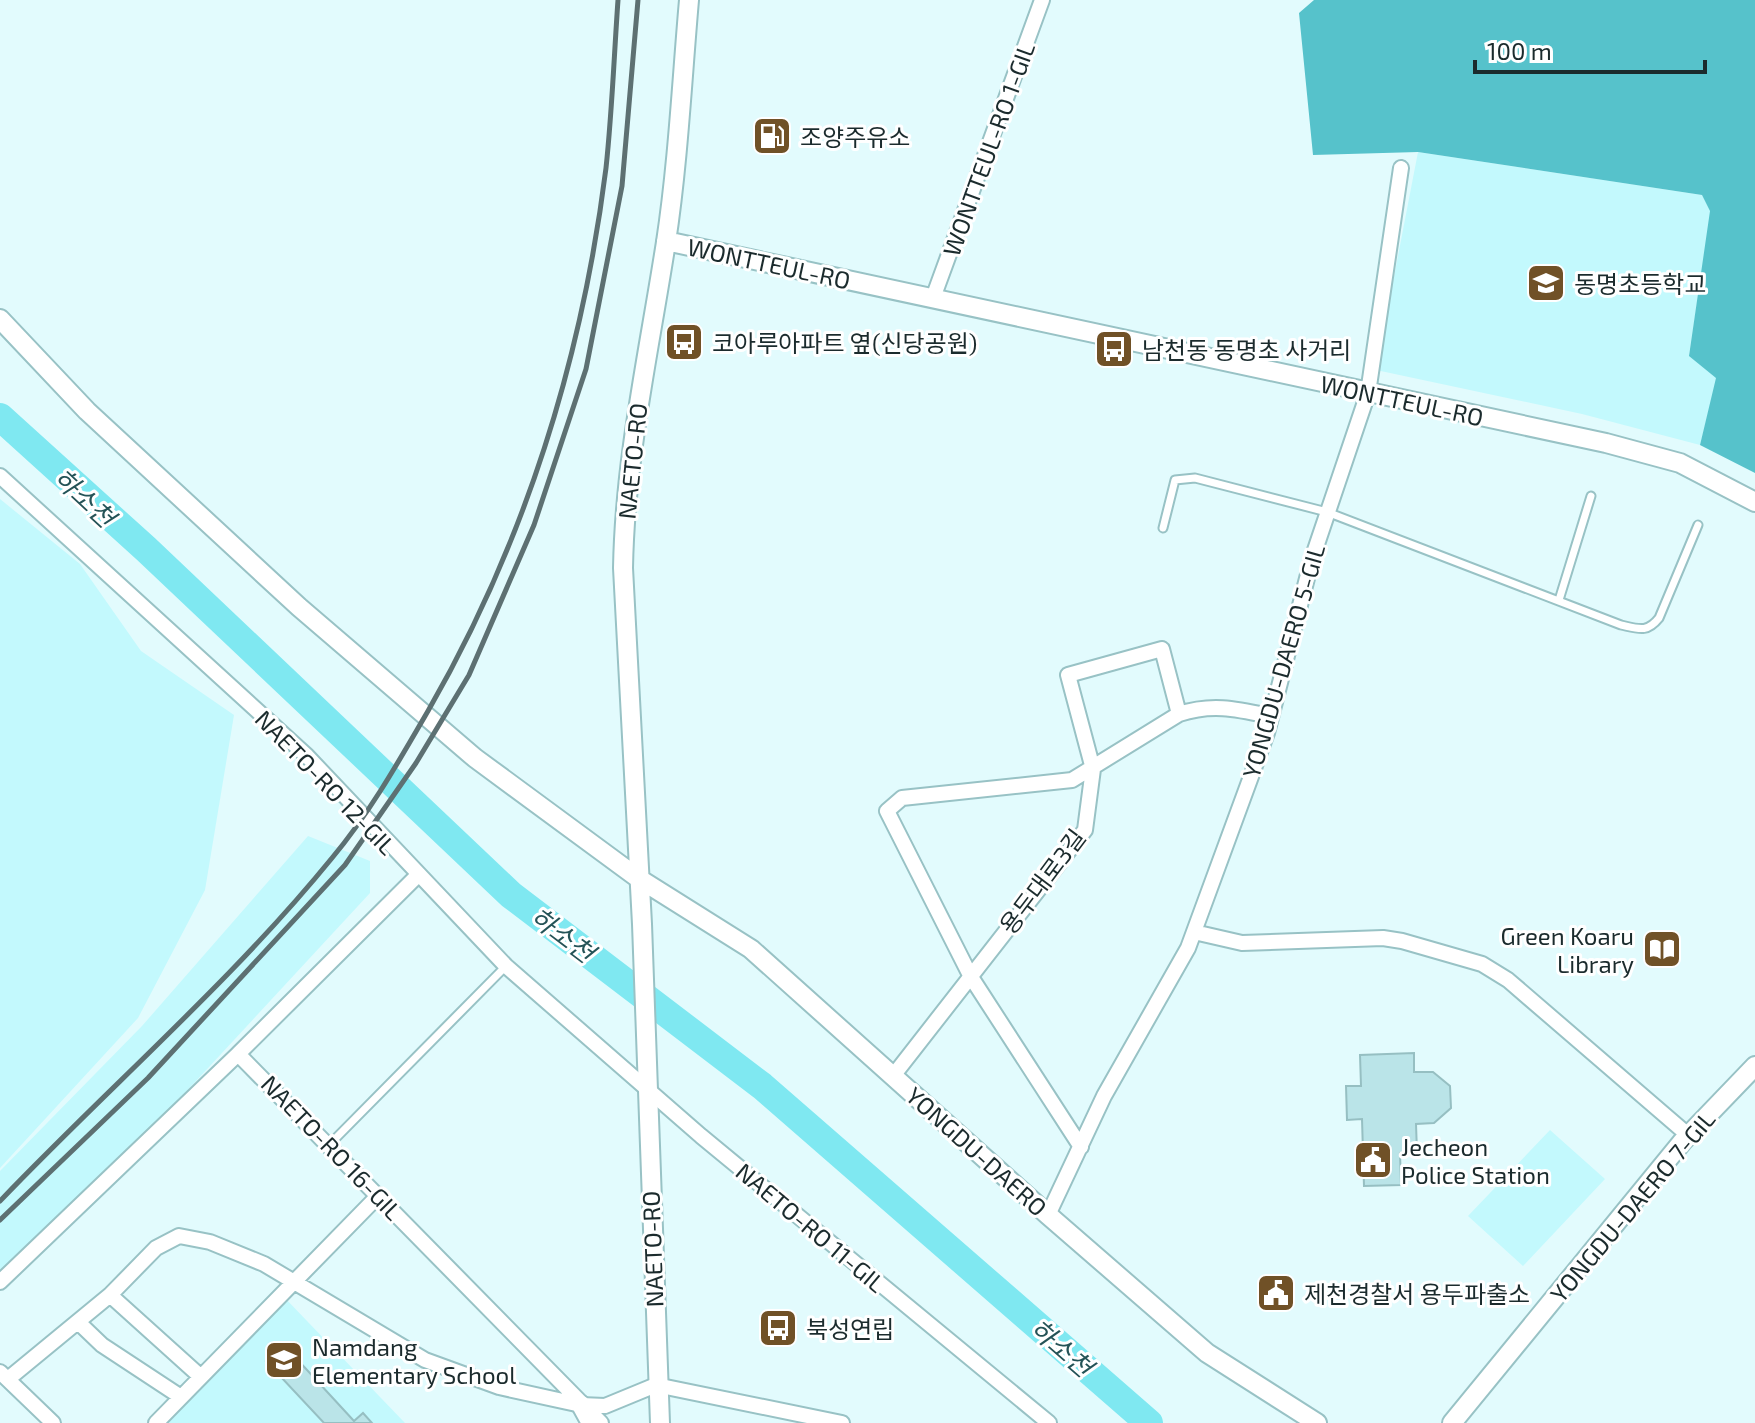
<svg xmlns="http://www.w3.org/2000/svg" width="1755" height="1423" font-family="'Exo 2','Noto Sans KR',sans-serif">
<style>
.built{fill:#c3f9fd}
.forest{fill:#56c2cb}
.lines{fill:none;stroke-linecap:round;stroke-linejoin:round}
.river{stroke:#7fe8f1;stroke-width:28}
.building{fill:#bae4e8;stroke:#96bfc2;stroke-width:2}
.service-casing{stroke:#98c2c5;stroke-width:11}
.minor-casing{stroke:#98c2c5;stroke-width:18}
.tertiary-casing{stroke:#98c2c5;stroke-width:22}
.service{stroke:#fff;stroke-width:7}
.minor{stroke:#fff;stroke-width:14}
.tertiary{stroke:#fff;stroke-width:18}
.rail{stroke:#5d7072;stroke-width:5}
.labels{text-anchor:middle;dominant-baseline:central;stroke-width:6;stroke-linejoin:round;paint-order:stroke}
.poi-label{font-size:24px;fill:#1b2b2d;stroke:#fff;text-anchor:start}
.street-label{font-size:24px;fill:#1b2b2d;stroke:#fff}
.water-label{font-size:26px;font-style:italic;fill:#245357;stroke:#fff}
</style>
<rect width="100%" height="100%" fill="#e2fbfd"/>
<path class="built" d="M1418,152l284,43 9,16 -22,144 28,23 -17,67 -118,-31 -206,-44z
M0,499l80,65 61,87 93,64 -29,175 -67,128 -138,150z
M308,836l62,25v32l-211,228 -159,157v-107l142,-145z
M1550,1130l55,49 -82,87 -55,-50z
M283,1296l122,127h-242z"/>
<path class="forest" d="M1314,0h441v473l-55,-28 16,-67 -27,-22 21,-145 -8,-16 -284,-43 -105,3 -14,-142z"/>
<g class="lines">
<path class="river" d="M0,417l146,132 365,346 251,191 387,337"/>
</g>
<path class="building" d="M1414,1053v19h19l17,14 1,22 -17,15 -18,1 1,28 -17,1 1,32 -37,1 -2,-67 -15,1 -1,-34h15l-1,-31z
M284,1345l70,76 9,-8 9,10h-48l-58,-62z"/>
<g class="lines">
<g class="service-casing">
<path id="service" d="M1163,528l12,-48 20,-2 132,34 294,113c18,4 26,8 38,-7l39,-93
M1559,600l32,-104
M330,1144l176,-178"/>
</g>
<g class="minor-casing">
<path id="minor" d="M933,298l109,-298
M0,476l307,280 199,210 195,170 348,287
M417,876l-179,178 363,369
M1194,932l48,11 141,-5 19,3 80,23 26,16 180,155
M893,1076l192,-246 8,-61 -25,-94 94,-26 17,65
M1081,1147l-110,-170 -84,-166 15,-13 170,-18 107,-66c33,-11 58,-5 91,2
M1048,1215l56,-119 84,-148 79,-215 45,-174 56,-166 33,-225
M0,1282l238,-228
M110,1295l91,82
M78,1322l24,23 79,52
M0,1372l53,51
M8,1379l102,-84 46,-47 23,-12 31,6 54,22 161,96 74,27 82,18 24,1 51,-21 186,38
M156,1423l223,-228"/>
</g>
<g class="tertiary-casing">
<path id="tertiary" d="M666,241l940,202 74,20 75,39
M0,319l87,92 212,196 176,151 163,120 113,71 297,266 159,138 110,70
M581,1405l10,18
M660,1423l-18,-499 -19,-356c2,-111 26,-216 43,-326 12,-79 16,-162 23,-242
M1452,1423l230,-281 73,-76"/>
</g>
<use href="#service" class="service"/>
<use href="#minor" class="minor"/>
<use href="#tertiary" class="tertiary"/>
<path class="rail" d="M0,1201c110,-115 231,-219 332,-343 37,-44 67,-97 96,-147 96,-167 154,-352 178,-543 6,-55 8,-112 12,-168
M0,1220l148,-142 197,-213 71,-102 53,-88 65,-150 52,-156 36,-183 16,-186"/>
</g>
<defs>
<g id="fuel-square" transform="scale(2)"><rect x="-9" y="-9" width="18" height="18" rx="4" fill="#705127" stroke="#fff"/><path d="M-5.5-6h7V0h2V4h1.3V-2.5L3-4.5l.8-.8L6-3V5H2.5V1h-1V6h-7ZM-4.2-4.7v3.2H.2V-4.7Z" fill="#fff"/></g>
<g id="school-square" transform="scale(2)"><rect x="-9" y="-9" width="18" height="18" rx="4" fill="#705127" stroke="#fff"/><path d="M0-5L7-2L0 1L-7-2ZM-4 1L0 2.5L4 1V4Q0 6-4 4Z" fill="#fff"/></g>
<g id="bus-square" transform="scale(2)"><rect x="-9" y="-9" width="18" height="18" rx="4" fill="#705127" stroke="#fff"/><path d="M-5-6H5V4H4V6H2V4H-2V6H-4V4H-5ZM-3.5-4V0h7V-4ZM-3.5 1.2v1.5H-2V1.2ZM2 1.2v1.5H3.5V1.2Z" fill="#fff"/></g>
<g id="library-square" transform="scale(2)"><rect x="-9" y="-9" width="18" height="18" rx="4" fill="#705127" stroke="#fff"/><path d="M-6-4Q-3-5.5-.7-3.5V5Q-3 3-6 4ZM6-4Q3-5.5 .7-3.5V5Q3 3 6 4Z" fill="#fff"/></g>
<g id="civic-square" transform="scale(2)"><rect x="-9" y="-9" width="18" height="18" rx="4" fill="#705127" stroke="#fff"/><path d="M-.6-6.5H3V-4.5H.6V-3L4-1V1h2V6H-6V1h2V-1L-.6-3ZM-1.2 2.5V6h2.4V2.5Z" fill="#fff"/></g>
</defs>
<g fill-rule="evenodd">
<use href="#fuel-square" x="772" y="136"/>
<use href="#school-square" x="1546" y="283"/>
<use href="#bus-square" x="684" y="342"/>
<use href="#bus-square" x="1114" y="349"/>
<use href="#library-square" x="1662" y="949"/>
<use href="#civic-square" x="1373" y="1160"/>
<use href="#civic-square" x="1276" y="1293"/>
<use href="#bus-square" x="778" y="1328"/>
<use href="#school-square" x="284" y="1360"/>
</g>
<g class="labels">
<g class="poi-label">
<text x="800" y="136">조양주유소</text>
<text x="1574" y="283">동명초등학교</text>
<text x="712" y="342">코아루아파트 옆(신당공원)</text>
<text x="1142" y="349">남천동 동명초 사거리</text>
<text x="1634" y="935" text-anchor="end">Green Koaru<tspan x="1634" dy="28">Library</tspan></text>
<text x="1401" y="1146">Jecheon<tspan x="1401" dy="28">Police Station</tspan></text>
<text x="1304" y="1293">제천경찰서 용두파출소</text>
<text x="806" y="1328">북성연립</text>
<text x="312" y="1346">Namdang<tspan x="312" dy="28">Elementary School</tspan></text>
</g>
<g class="street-label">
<text transform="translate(988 149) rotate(-70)">WONTTEUL-RO 1-GIL</text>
<text transform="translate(769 263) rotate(12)">WONTTEUL-RO</text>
<text transform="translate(1402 400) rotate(12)">WONTTEUL-RO</text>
<text transform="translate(632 461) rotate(-84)">NAETO-RO</text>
<text transform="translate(1283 661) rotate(-74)">YONGDU-DAERO 5-GIL</text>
<text transform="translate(326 782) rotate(46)">NAETO-RO 12-GIL</text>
<text transform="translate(1042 881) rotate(-53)">용두대로3길</text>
<text transform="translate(332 1147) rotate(46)">NAETO-RO 16-GIL</text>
<text transform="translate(977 1151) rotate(42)">YONGDU-DAERO</text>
<text transform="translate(1632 1206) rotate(-50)">YONGDU-DAERO 7-GIL</text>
<text transform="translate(811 1227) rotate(40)">NAETO-RO 11-GIL</text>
<text transform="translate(652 1249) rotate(-92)">NAETO-RO</text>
</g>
<g class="water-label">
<text transform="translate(85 497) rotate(43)">하소천</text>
<text transform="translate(563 934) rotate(37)">하소천</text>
<text transform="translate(1062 1347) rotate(41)">하소천</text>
</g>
</g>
<path d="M1475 60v12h230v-12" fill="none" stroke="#1b2b2d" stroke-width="4"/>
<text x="1487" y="60" font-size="24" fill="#1b2b2d" stroke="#ffffff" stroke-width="6" paint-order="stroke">100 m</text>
</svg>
